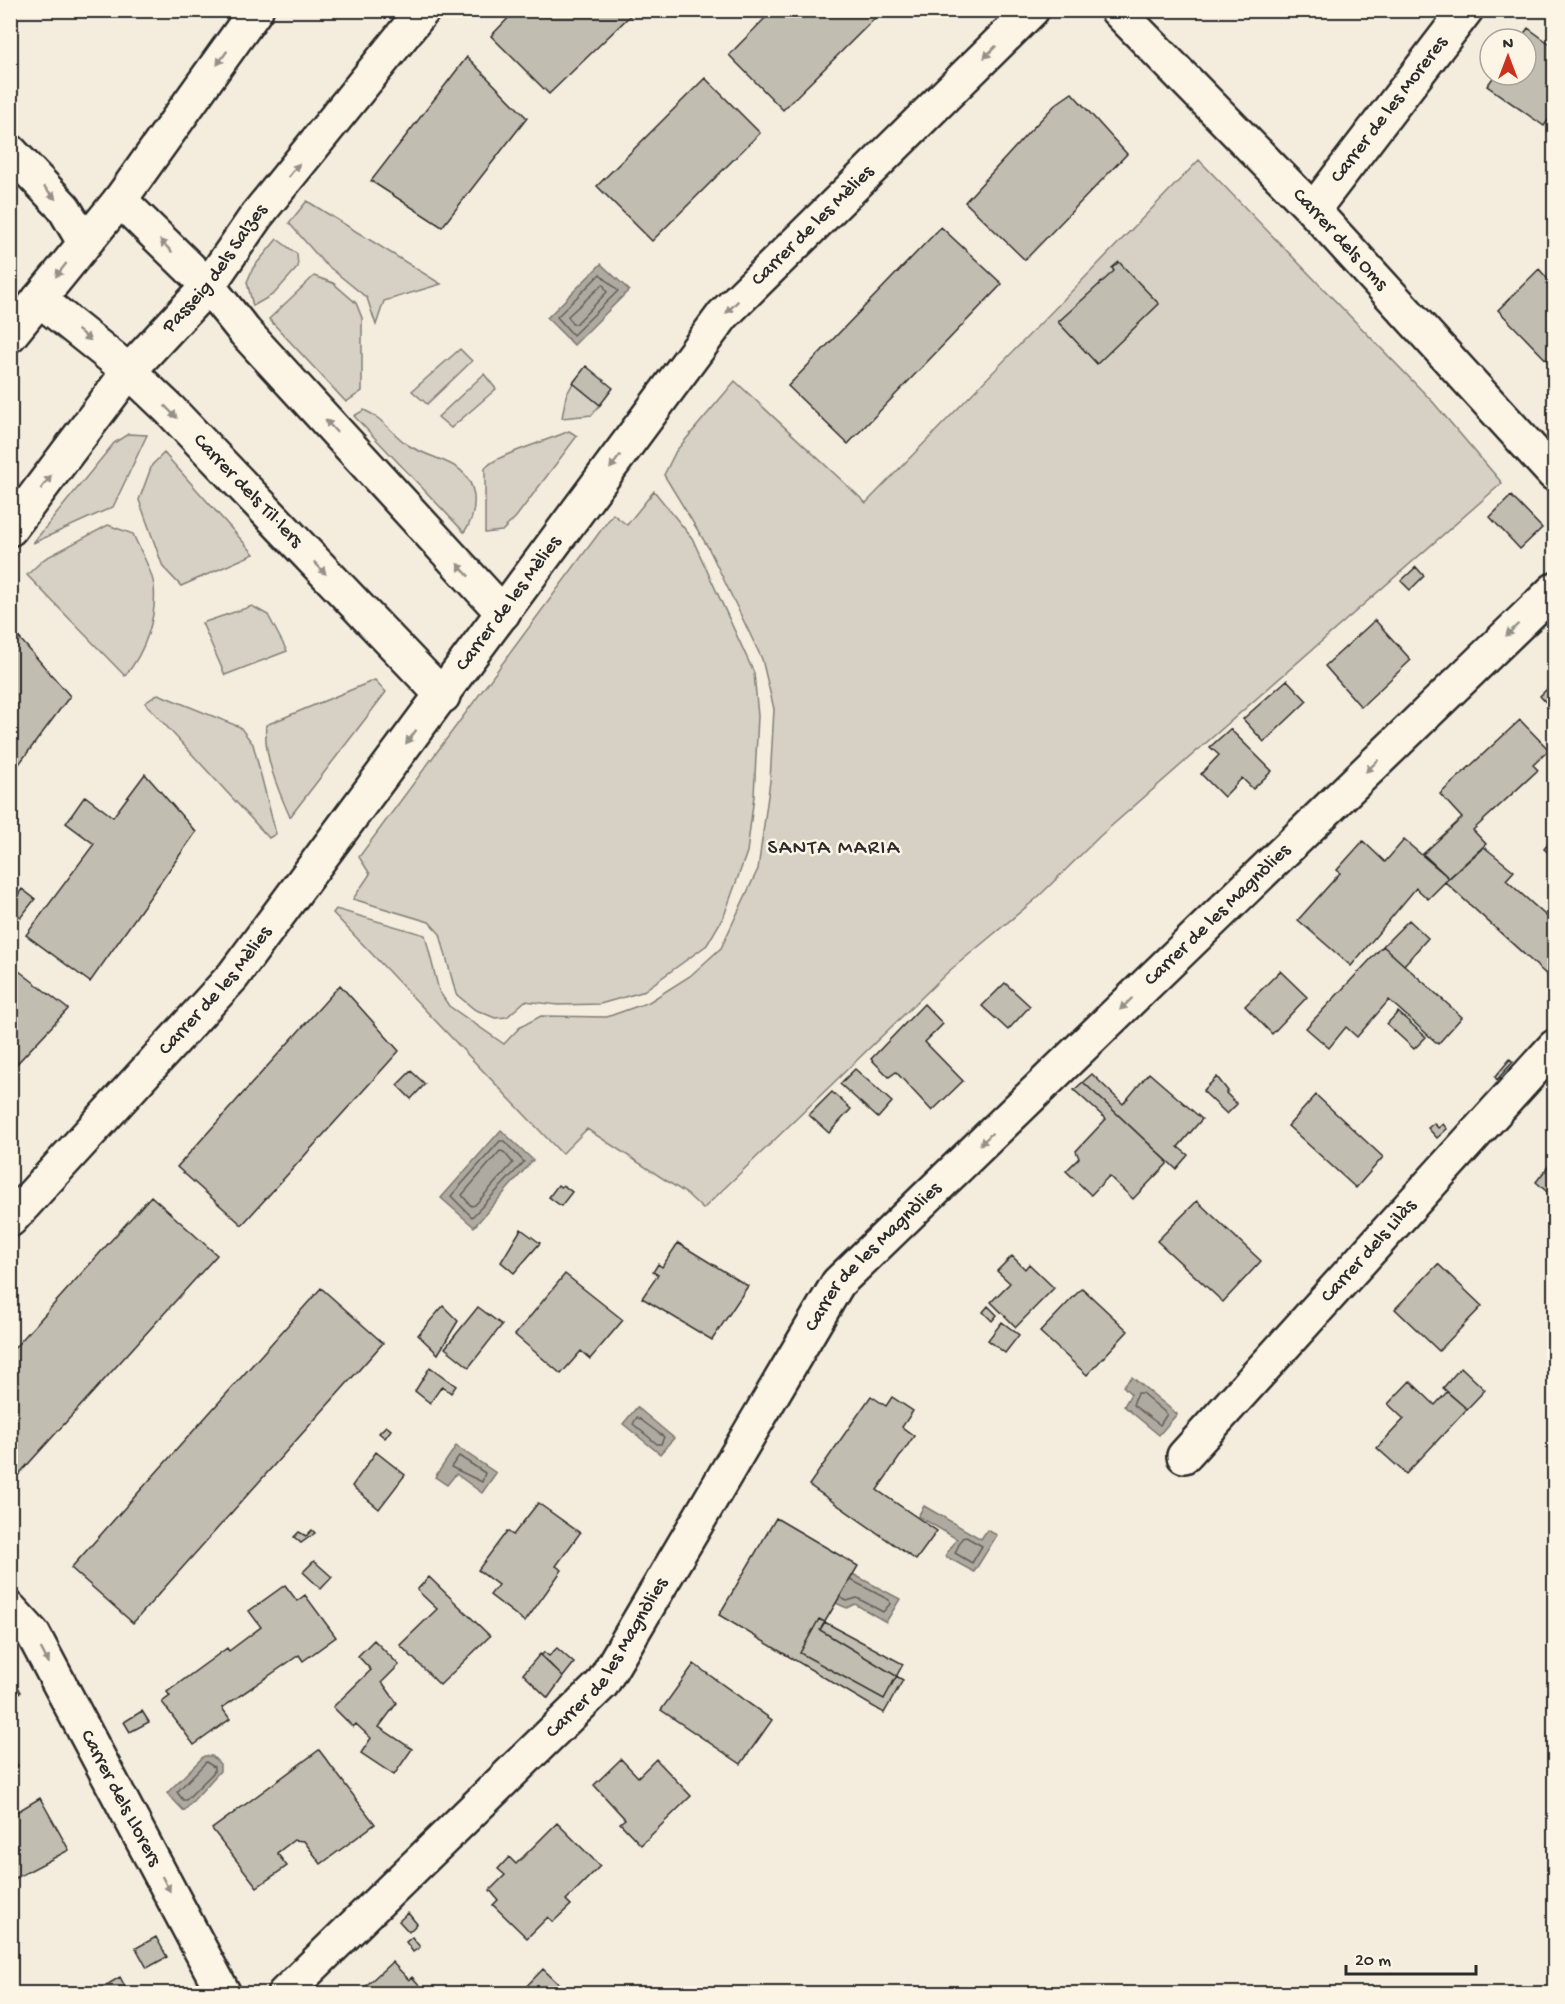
<svg xmlns="http://www.w3.org/2000/svg" width="1565" height="2004" font-family="'Gochi Hand',sans-serif">
<style>
.green{fill:#d6d1c4;stroke:#807e78;stroke-width:1.5}
.water{fill:#afaaa0;stroke:#7a7771;stroke-width:1.5}
.lines{fill:none;stroke-linecap:round;stroke-linejoin:round}
.shore{stroke:#605e5a;stroke-width:1.5}
.building{fill:#c2bdb1;stroke:#2b2b2b;stroke-width:1.5}
.minor-casing{stroke:#2b2b2b;stroke-width:38}
.minor{stroke:#fcf5e5;stroke-width:33}
.oneway{fill:#949088}
.labels{text-anchor:middle;dominant-baseline:central;stroke-width:5;stroke-linejoin:round;paint-order:stroke}
.street-label{font-size:20px;fill:#2b2b2b;stroke:#fcf5e5}
.neighbourhood-label{font-size:21px;letter-spacing:1.5px;fill:#2b2b2b;stroke:#fcf5e5}
</style>
<rect width="100%" height="100%" fill="#f4edde"/>
<filter id="ink" filterUnits="userSpaceOnUse"><feTurbulence type="fractalNoise" baseFrequency=".0167" numOctaves="2"/><feDisplacementMap in="SourceGraphic" scale="12" xChannelSelector="R" yChannelSelector="G"/><feConvolveMatrix kernelMatrix="1 2 1 2 8 2 1 2 1" color-interpolation-filters="sRGB"/></filter>
<g filter="url(#ink)">
<path class="green" d="M1199,160l233,241 70,82 -402,353 -63,62 -89,74 -245,237 -16,-15 -100,-65 -25,25 -229,-241 3,-4 89,26 14,56 10,15 55,38 16,-17 21,-11 66,1 42,-15 41,-26 31,-28 37,-79 12,-88 4,-72 -12,-50 -54,-112 -44,-72 12,-24 59,-70 131,122z
M307,201l134,83 -57,17 -8,24 -9,-27 -44,-36 -34,-39z
M277,239l20,15 1,13 -24,27 -21,12 -6,-24 6,-14z
M314,276l19,7 23,20 6,15v73l-16,11 -77,-83z
M460,349l12,12 -45,43 -15,-13z
M484,374l12,15 -45,39 -13,-11z
M573,383l27,22 -8,10 -30,3 4,-22z
M364,410c19,8 28,24 44,35 26,17 61,14 66,51 1,13 -2,26 -10,36l-110,-116z
M569,431l8,5 -61,81 -14,14 -17,2v-65c13,-14 63,-27 84,-37z
M128,434l19,1 -34,72 -80,36 81,-100z
M164,453l90,101 -73,32 -18,-19 -24,-67 13,-35z
M654,491l38,47 62,135 4,43 -4,80 -7,56 -23,64 -17,29 -65,47 -42,12 -42,1 -33,-4 -18,16 -12,1 -21,-9 -18,-15 -16,-60 -11,-12 -76,-23 17,-25 -11,-17 254,-343 14,11z
M108,525l25,9c6,15 19,35 21,52 3,32 -9,66 -29,90l-98,-101 17,-16z
M252,606l16,9 19,36 -62,24 -23,-52z
M375,680l11,12 -96,125c-12,-27 -27,-62 -24,-92z
M158,694l82,33 13,17 23,90 -7,4 -124,-135z"/>
<path class="water" d="M601,264l28,26 -55,55 -27,-27z
M501,1130l32,30 -59,67 -33,-29z
M1132,1377l45,37 -18,21 -35,-29 7,-12 -8,-8z
M637,1407l37,31 -14,16 -37,-30z
M456,1446l40,27 -14,20 -26,-19 -9,11 -12,-8z
M924,1506l57,33 6,-9 10,5 -23,37 -29,-16 12,-17 -39,-23z
M845,1570l55,29 -14,23 -31,-18 -8,4 -16,-7z
M204,1756h8l8,8v7l-36,40 -17,-18z"/>
<g class="lines">
<path class="shore" d="M600,274l18,17 -45,44 -16,-18z
M603,284l4,8 -31,32h-4l-4,-8z
M500,1141h4l20,21 -52,55 -21,-21z
M500,1151l4,1 9,11 -38,42 -4,1 -9,-11z
M1137,1393h5l25,21 -7,11 -27,-20z
M637,1417l27,20 -3,7h-4l-24,-20z
M459,1456l26,17 -3,9 -31,-15z
M966,1537l16,9 -10,17 -17,-10 7,-15z
M841,1598l6,3 10,-3 26,14 7,-8 -1,-4 -38,-20
M206,1762l8,5v5l-28,28h-3l-6,-8z"/>
</g>
<path class="building" d="M516,10h120l-87,84 -58,-58z
M773,10h110l-100,100 -54,-55z
M1528,28l26,19v65l-10,14 -57,-40 8,-11h31v-36h-6z
M467,57l60,61 -85,109 -71,-46z
M705,78l55,55 -108,108 -55,-55z
M1072,93l55,61 -102,106 -60,-58 63,-69 28,-29z
M941,227l61,57 -154,160 -60,-58z
M1119,262l40,42 -62,60 -39,-42 56,-51 -2,-3z
M1539,269l15,17v82l-56,-58z
M586,366l27,22 -13,17 -27,-22z
M1511,496l31,32 -22,21 -30,-32z
M1416,567l8,9 -14,14 -9,-9z
M1375,620l36,40 -50,47 -36,-41z
M14,632l56,64 -60,80v-140z
M1287,680l20,21 -43,41 -21,-23z
M1554,682v29l-14,-15z
M1520,720l29,30 -16,15 5,5 -65,60 13,14 -37,34 -26,-24 39,-36 -22,-24z
M1230,729l42,42 -19,18 -11,-11 -18,19 -23,-23 18,-19 -9,-8z
M145,774l51,58 -106,150 -64,-47 68,-91 -28,-21 19,-27 28,21z
M1554,837v21l-10,-9z
M1404,840l45,38 -21,21 -12,-11 -65,78 -53,-46 42,-47 -3,-3 26,-29 22,21z
M1484,847l30,24 -8,9 48,43v48l-5,6 -104,-95z
M22,889l13,10 -14,18 -11,-8v-3z
M1409,920l19,18 -24,27 -21,-19z
M1383,946l79,71 -24,27 -49,-44 -32,37 -11,-10 -17,21 -23,-20z
M10,964l58,45 -58,62z
M1280,971l27,26 -35,37 -27,-28z
M1005,983l25,23 -22,24 -26,-24z
M340,985l59,66 -157,174 -65,-58z
M924,1004l19,20 -18,18 38,39 -31,30 -36,-39 -7,5 -18,-18z
M1398,1012l28,25 -12,12 -27,-25z
M1510,1059l3,3 -16,18 -2,-3z
M855,1069l37,33 -14,16 -38,-34z
M411,1071l14,13 -14,15 -14,-14z
M1149,1073l53,46 -24,28 10,8 -12,14 -93,-87 9,-8 31,30z
M1217,1077l11,14 -2,2 11,11 -10,10 -24,-23z
M1083,1082l83,78 1,4 -34,35 -24,-23 -18,19 -25,-24 13,-13 -3,-7 30,-32 -32,-29z
M832,1092l19,17 -22,24 -20,-18z
M1316,1095l67,62 -27,31 -68,-62z
M1434,1123l4,5 5,-4 4,5 -10,9 -9,-10z
M1554,1159v39l-18,-16z
M558,1185l3,2 2,-2 9,7 -11,14 -12,-9z
M151,1196l66,59 -207,229v-131z
M1197,1201l64,60 -38,41 -66,-61z
M521,1229l19,14 -26,30 -13,-11z
M678,1243l70,43 -36,54 -70,-42 16,-23 -5,-3 5,-8 4,3z
M1012,1256l13,13 4,-5 25,24 -38,39 -25,-25 19,-19 -13,-12z
M1438,1264l44,42 -43,45 -44,-42z
M565,1274l58,46 -33,39 -9,-8 -20,23 -46,-39z
M321,1288l62,55 -250,280 -62,-55z
M1082,1288l46,43 -41,44 -47,-43z
M443,1306l15,15 -20,33 -20,-19z
M988,1306l9,9 -5,6 -9,-9z
M478,1307l24,18 -33,42 -24,-19z
M1002,1322l17,13 -14,18 -17,-13z
M430,1367l26,19 -5,7 -9,-7 -12,17 -15,-12z
M1461,1367l24,23 -18,19 -24,-21z
M1410,1381l25,24 12,-13 20,17 -61,65 -29,-26 27,-29 -16,-15z
M871,1396l15,10 6,-9 21,14 -11,16 12,9 -37,54 60,41 -21,29 -107,-75z
M386,1426l5,4 -6,8 -6,-5z
M376,1452l29,23 -26,34 -27,-23z
M538,1503l42,30 -24,33 6,4 -37,52 -35,-27 8,-10 -20,-15 29,-39 6,4z
M776,1518l82,48 -38,64 83,50 -19,33 -165,-98z
M312,1530l3,3 -14,10 -7,-6 5,-5 7,4z
M314,1561l18,16 -11,12 -18,-17z
M429,1577l61,59 -50,49 -40,-40 37,-36 -20,-19z
M285,1585l12,16 8,-6 31,42 -33,24 -4,-6 -77,53 8,11 -36,26 -32,-43 8,-6 -3,-4 60,-44 2,3 32,-24 -12,-16z
M819,1619l84,45 -19,35 -84,-46z
M374,1640l25,25 -17,17 15,21 -18,24 33,22 -18,26 -33,-22 10,-15 -15,-14 -3,3 -20,-20 38,-37 -13,-14z
M557,1648l17,15 -11,14 -22,-21 3,-4 5,4z
M540,1654l23,23 -15,21 -25,-24z
M694,1664l78,56 -31,44 -80,-54z
M11,1676l10,16 -11,7v-23z
M142,1711l7,11 -19,10 -6,-10z
M319,1750l56,74 -54,40 -17,-23 -10,-1 -17,13 10,13 -30,21 -45,-58z
M10,1752l8,14 -8,4z
M621,1759l17,18 18,-18 35,37 -50,49 -21,-22 5,-4 -31,-34z
M40,1798l29,52 -55,29 1,2 -5,3v-68z
M557,1823l43,43 -34,34 5,5 -18,17 -5,-5 -21,21 -34,-33 5,-5 -8,-10 15,-15 -7,-6 11,-12 7,7z
M408,1913l9,11 -8,8 -10,-11z
M156,1937l11,20 -20,11 -11,-20z
M412,1937l8,10 -7,5 -7,-10z
M392,1962l17,18 3,-3 11,12 -3,3 1,2h-64z
M543,1969l26,25h-50z
M120,1977l9,17h-38z"/>
<g class="lines">
<g class="minor-casing">
<g id="minor">
<path id="s1" d="M1117,10l196,200 241,264"/>
<path d="M10,151l54,57 20,34"/>
<path d="M120,200l88,86 37,46 258,281"/>
<path id="s2" d="M1313,210l153,-200"/>
<path id="s3" d="M39,299l90,72 41,39 273,286"/>
<path d="M10,335l110,-135 136,-190"/>
<path id="s4" d="M10,529l119,-158 79,-85 49,-71 166,-205"/>
<path id="s5" d="M10,1220l223,-244 490,-661 309,-305"/>
<path id="s6" d="M1184,1456l370,-409"/>
<path id="s7" d="M10,1609l23,25 191,360"/>
<path id="s8" d="M284,1994l318,-310 236,-401 716,-693"/>
</g>
</g>
<use href="#minor" class="minor"/>
</g>
<defs><path id="oneway-solid" d="M-6-.8H1V-3.2L6.5 0L1 3.2V.8H-6Z" transform="scale(1.5)"/></defs>
<g class="oneway">
<use href="#oneway-solid" transform="translate(990 52) rotate(135)"/>
<use href="#oneway-solid" transform="translate(222 58) rotate(126)"/>
<use href="#oneway-solid" transform="translate(294 170) rotate(-51)"/>
<use href="#oneway-solid" transform="translate(50 193) rotate(47)"/>
<use href="#oneway-solid" transform="translate(166 246) rotate(-135)"/>
<use href="#oneway-solid" transform="translate(61 270) rotate(128)"/>
<use href="#oneway-solid" transform="translate(732 307) rotate(135)"/>
<use href="#oneway-solid" transform="translate(84 335) rotate(39)"/>
<use href="#oneway-solid" transform="translate(171 412) rotate(45)"/>
<use href="#oneway-solid" transform="translate(331 426) rotate(-132)"/>
<use href="#oneway-solid" transform="translate(615 462) rotate(127)"/>
<use href="#oneway-solid" transform="translate(46 482) rotate(-53)"/>
<use href="#oneway-solid" transform="translate(320 568) rotate(46)"/>
<use href="#oneway-solid" transform="translate(463 570) rotate(-133)"/>
<use href="#oneway-solid" transform="translate(1512 630) rotate(136)"/>
<use href="#oneway-solid" transform="translate(411 737) rotate(127)"/>
<use href="#oneway-solid" transform="translate(1372 766) rotate(136)"/>
<use href="#oneway-solid" transform="translate(1126 1004) rotate(136)"/>
<use href="#oneway-solid" transform="translate(986 1139) rotate(136)"/>
<use href="#oneway-solid" transform="translate(45 1656) rotate(62)"/>
<use href="#oneway-solid" transform="translate(166 1884) rotate(62)"/>
</g>
</g>
<g class="labels">
<g class="street-label">
<text stroke="none"><textPath href="#s2" startOffset="126">Carrer de les Moreres</textPath></text>
<text stroke="none"><textPath href="#s5" startOffset="1280">Carrer de les Mèlies</textPath></text>
<text stroke="none"><textPath href="#s1" startOffset="320">Carrer dels Oms</textPath></text>
<text stroke="none"><textPath href="#s4" startOffset="332">Passeig dels Salzes</textPath></text>
<text stroke="none"><textPath href="#s3" startOffset="284">Carrer dels Til·lers</textPath></text>
<text stroke="none"><textPath href="#s5" startOffset="794">Carrer de les Mèlies</textPath></text>
<text stroke="none"><textPath href="#s8" startOffset="1438">Carrer de les Magnòlies</textPath></text>
<text stroke="none"><textPath href="#s5" startOffset="308">Carrer de les Mèlies</textPath></text>
<text stroke="none"><textPath href="#s6" startOffset="276">Carrer dels Lilàs</textPath></text>
<text stroke="none"><textPath href="#s8" startOffset="952">Carrer de les Magnòlies</textPath></text>
<text stroke="none"><textPath href="#s8" startOffset="468">Carrer de les Magnòlies</textPath></text>
<text stroke="none"><textPath href="#s7" startOffset="220">Carrer dels Llorers</textPath></text>
</g>
<g class="neighbourhood-label">
<text x="834" y="849">SANTA MARIA</text>
</g>
</g>
<rect width="1565" height="2004" fill="none" stroke="#fcf5e5" stroke-width="36"/>
<rect x="18" y="18" width="1529" height="1968" fill="none" stroke="#2b2b2b" stroke-width="2" filter="url(#ink)"/>
<g transform="translate(1508 57)"><circle r="28" fill="#fcf5e5" stroke="#a8a49b" stroke-width="1.5"/>
<path d="M0-4.5L10 22L0 15L-10 22Z" fill="#c8321e"/>
<text y="-9" font-size="16" font-weight="bold" text-anchor="middle" fill="#2b2b2b">N</text>
</g>
<path d="M1346 1965v9h130v-9" fill="none" stroke="#2b2b2b" stroke-width="3"/>
<text x="1355" y="1965" font-size="18" fill="#2b2b2b" stroke="#fcf5e5" stroke-width="4.5" paint-order="stroke">20 m</text>
</svg>
